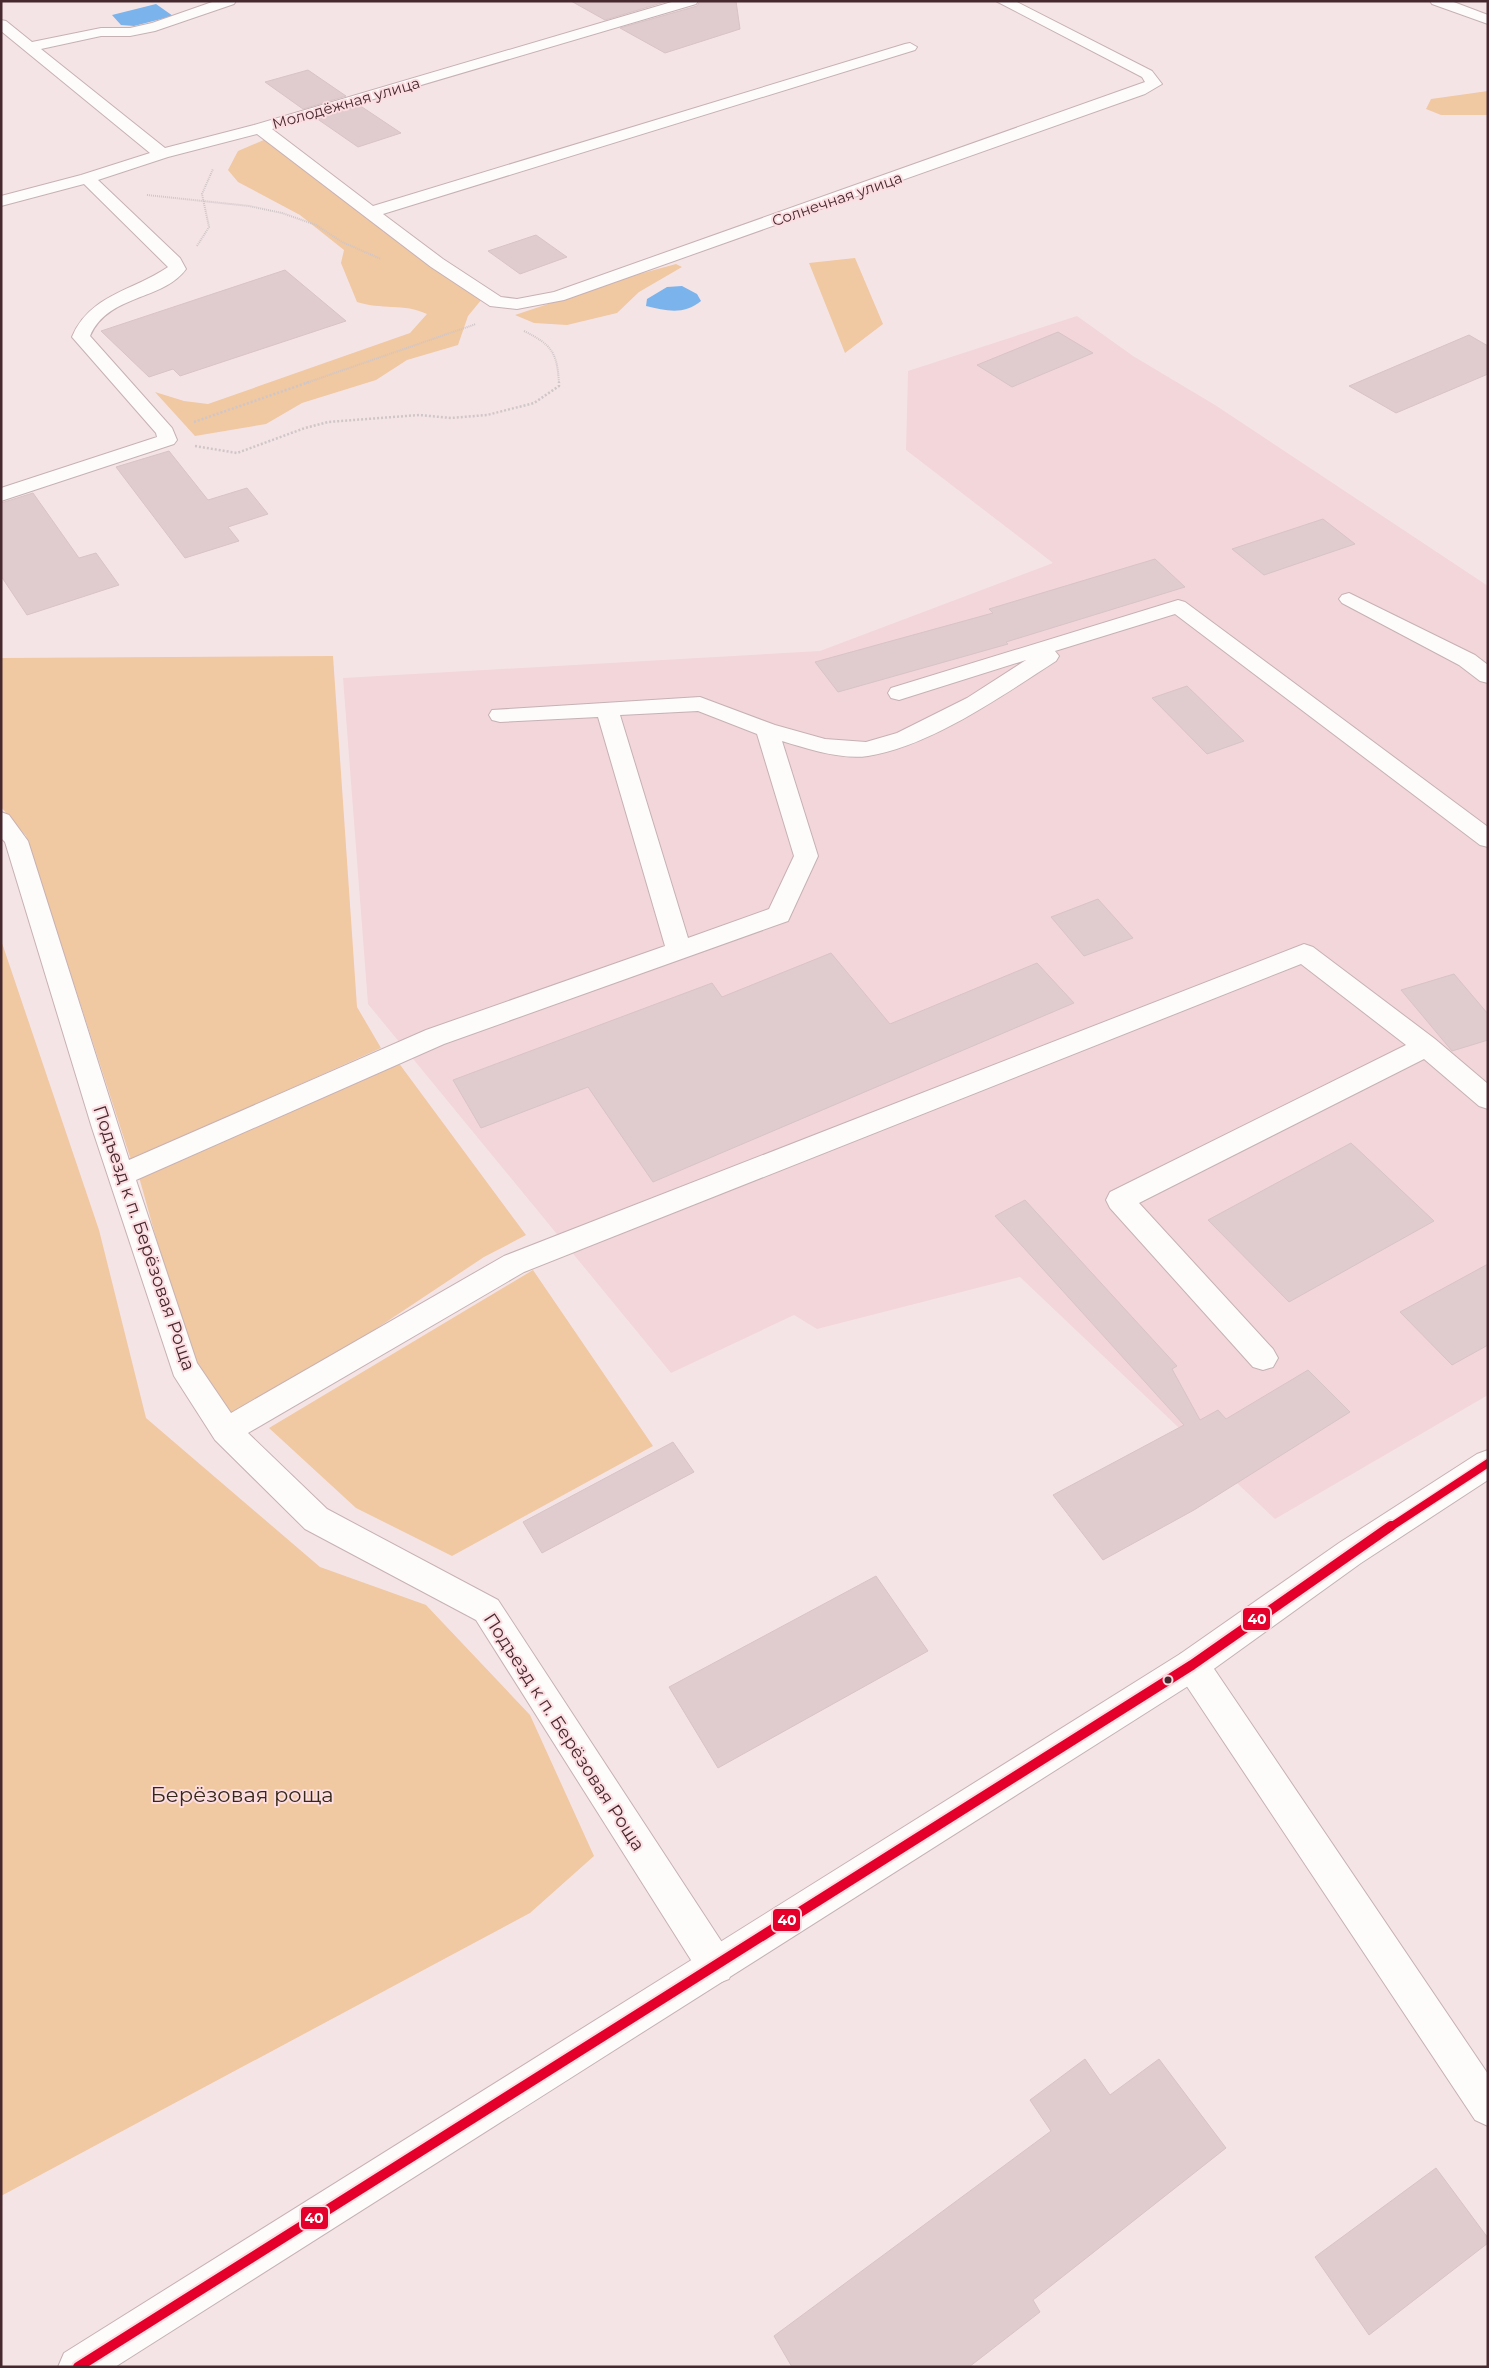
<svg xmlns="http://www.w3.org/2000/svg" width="1489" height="2368" font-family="Montserrat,sans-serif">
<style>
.built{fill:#f2d6da}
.green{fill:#f0c8a2}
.water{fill:#7bb3ec}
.building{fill:#e0cbce;stroke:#d8c3c6}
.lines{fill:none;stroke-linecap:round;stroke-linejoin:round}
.minor-casing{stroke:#c6b1b4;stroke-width:2}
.major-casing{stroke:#c6b1b4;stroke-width:2}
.path-far1{stroke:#cfc6c8;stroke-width:2;stroke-dasharray:1 1;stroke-linecap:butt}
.path{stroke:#cfc6c8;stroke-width:2.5;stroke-dasharray:2 2;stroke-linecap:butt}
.minor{fill:#fefbfb;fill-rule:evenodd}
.major{fill:#fefbfb;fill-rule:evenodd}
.bus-1-far1-casing{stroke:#fcdde1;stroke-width:11}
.bus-1-casing{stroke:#fcdde1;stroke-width:14}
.bus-1-far1{stroke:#e4002b;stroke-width:8}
.bus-1{stroke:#e4002b;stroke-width:10}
.bus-dot{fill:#46292e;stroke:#fcdde1;stroke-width:2}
.labels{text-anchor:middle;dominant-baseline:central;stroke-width:4;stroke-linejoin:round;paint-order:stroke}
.far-street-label{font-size:15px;fill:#46292e;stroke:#fcdde1}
.street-label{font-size:18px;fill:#46292e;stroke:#fcdde1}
.near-park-label{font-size:21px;fill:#362817;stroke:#fcdde1}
.line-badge{stroke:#fcdde1;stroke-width:2}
.badge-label{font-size:14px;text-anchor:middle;font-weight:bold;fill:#fff}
</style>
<rect width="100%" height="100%" fill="#f5e4e6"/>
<path class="built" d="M1077,316l56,40 82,49 273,181v809l-213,124 -255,-242 -203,52 -23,-14 -123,58 -303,-369 -25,-326 477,-27 233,-88 -147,-113 2,-79z"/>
<path class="green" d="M1488,91v24h-47l-15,-6 5,-10z
M266,139l216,160 -14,17 -10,29 -51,15 -31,20 -74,23 -36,21 -71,12 -40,-44 29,9 24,3 202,-71 17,-19c-23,-11 -46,-4 -70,-12l-16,-39 3,-13 -44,-35 -62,-33 -10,-12 10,-19z
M855,258l28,66 -38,29 -36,-90z
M676,264l6,3 -43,25 -22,21 -50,12 -33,-2 -19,-8 117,-39z
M333,656l24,351 24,41 -250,112 -105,-324 -25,-29v-149z
M1,940l98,290 47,188 174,149 106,38 104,110 64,141 -64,57 -529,283z
M398,1062l128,173 -42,22 -179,119 -73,44 -42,-61 -51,-182z
M533,1270l120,176 -201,110 -96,-48 -87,-80z"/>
<path class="water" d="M156,4l17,12 -39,10 -13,-1 -9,-10z
M682,286l15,8 4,7c-17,14 -34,10 -55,5l1,-7 20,-12z"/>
<path class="building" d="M571,1h97l-63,19z
M700,1h36l4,28 -75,24 -45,-25 77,-22z
M308,70l38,26 -43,13 -38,-27z
M359,105l42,28 -43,14 -42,-29z
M536,235l31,22 -47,17 -32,-23z
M285,270l61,51 -166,55 -7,-7 -24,8 -48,-46z
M1058,332l35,21 -81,34 -35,-22z
M1469,335l19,11v28l-92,39 -47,-27z
M169,451l39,49 39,-12 21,26 -40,13 11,14 -54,17 -69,-91z
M33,493l46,65 17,-5 23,32 -92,30 -26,-39v-73z
M1323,519l32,25 -91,31 -32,-26z
M1155,559l30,28 -179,55 2,2 -170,48 -23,-30 178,-49 -4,-4z
M1187,686l57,55 -37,13 -55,-56z
M1098,899l35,39 -49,18 -33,-39z
M831,953l59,71 147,-61 37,40 -421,179 -65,-95 -107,41 -28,-48 259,-97 10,14z
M1454,974l34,40v26l-36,11 -51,-61z
M1351,1143l83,78 -145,81 -81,-82z
M1025,1200l152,166 -5,3 28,51 18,-10 8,9 82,-49 42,42 -156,98 -91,50 -50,-65 131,-70 -189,-209z
M1488,1264v81l-36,20 -52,-53z
M673,1442l21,30 -152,81 -19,-31z
M876,1576l52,75 -210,117 -49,-81z
M1085,2059l25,36 49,-36 67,89 -193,152 7,12 -71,55h-177l-18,-31 277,-205 -21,-31z
M1436,2168l52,70v5l-119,92 -54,-78z"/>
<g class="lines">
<g class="minor-casing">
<path id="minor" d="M215,1h21l-2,3 -79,27 -25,5h-29l-60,13 124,99 89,-23 421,-124h23l-2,3 -424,125 101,77 532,-162 5,-1 7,4 -2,3 -532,164 60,45 58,38 16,2 37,-7 591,-210 -3,-5 -146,-76h19l137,70 10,13 -17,10 -581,206 -47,9 -27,-3 -59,-39 -174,-133 -89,23 -70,23 82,78 6,11c-23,32 -78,25 -96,67l82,92 5,12 -3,4 -173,57v-13l156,-51 -1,-4 -84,-96c17,-42 61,-46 96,-70l-84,-83 -83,22v-10l80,-21 69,-22 -149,-122v-11l5,1 26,21 69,-14h29l22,-5z
M1430,1h21l37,14v9l-56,-20z
M1349,593l126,62 13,10v18l-8,-2 -21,-16 -117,-62 -3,-4 3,-4z
M1178,600l7,2 303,225v20l-8,-2 -305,-231 -120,37 4,5 -3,5c-53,34 -125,85 -188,95 -26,4 -60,-7 -86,-15l36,115 -30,65 -344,123 -308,136 61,183 34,50 273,-157 800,-312 9,3 122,92 53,45v25l-9,-3 -55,-47 -285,144 134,146 5,9 -5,9 -10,3 -10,-3 -143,-159 -4,-8 4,-8 296,-147 -105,-81 -777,308 -276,161 79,76 171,91 231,353 5,13 -5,13 -13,5 -13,-5 -227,-359 -171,-91 -90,-89 -41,-64 -82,-248 -87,-286 -4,-4v-26l8,3 19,26 101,319 297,-130 239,-84 -67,-229 -98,5 -8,-2 -3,-5 3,-5 208,-13 75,28 50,14 41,3 31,-9 70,-35 59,-38 -127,40 -8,-2 -3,-5 3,-5zM698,711l59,23 37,122 -25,53 -81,29 -68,-223z
M1192,1650l12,4 284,420v52l-13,-6 -295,-444 -4,-11 4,-11z"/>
</g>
<g class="major-casing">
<path id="major" d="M1488,1450v30l-127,83 -157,113 -1089,691h-57l6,-14 1116,-699 159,-111 138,-89z"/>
</g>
<path class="path-far1" d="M147,195l102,11 33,7 34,12 26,17 39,17
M197,246l12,-19 -7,-33 11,-25
M524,331c28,14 33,21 35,52
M306,383l170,-59"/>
<path class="path" d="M194,422l115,-40
M195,446l42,7 68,-25 23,-6 91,-7 32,3 36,-3 47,-12 25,-17v-4"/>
<use href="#minor" class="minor"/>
<use href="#major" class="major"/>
<g class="bus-1-far1-casing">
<path id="bus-1-far1" d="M1389,1528l99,-65"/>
</g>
<g class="bus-1-casing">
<path id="bus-1" d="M78,2367l1114,-702 199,-139"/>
</g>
<use href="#bus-1-far1" class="bus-1-far1"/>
<use href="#bus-1" class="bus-1"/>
</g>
<circle class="bus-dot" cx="1168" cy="1680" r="4.5"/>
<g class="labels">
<g class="far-street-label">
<text transform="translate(346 103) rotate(-16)">Молодёжная улица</text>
<text transform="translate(837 199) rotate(-19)">Солнечная улица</text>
</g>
<g class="street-label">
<text transform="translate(144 1238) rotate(71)">Подъезд к п. Берёзовая Роща</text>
<text transform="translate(564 1732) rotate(57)">Подъезд к п. Берёзовая Роща</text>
</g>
<g class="near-park-label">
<text x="242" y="1794">Берёзовая роща</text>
</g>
</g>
<g class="line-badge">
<rect x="1242" y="1607" width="29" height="24" rx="5" fill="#e4002b"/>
<rect x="772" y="1908" width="29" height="24" rx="5" fill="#e4002b"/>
<rect x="300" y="2206" width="29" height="24" rx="5" fill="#e4002b"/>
</g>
<g class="badge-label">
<text x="1257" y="1624">40</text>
<text x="787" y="1925">40</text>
<text x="314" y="2223">40</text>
</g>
<rect width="1489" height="2368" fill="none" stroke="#46292e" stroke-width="5"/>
</svg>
